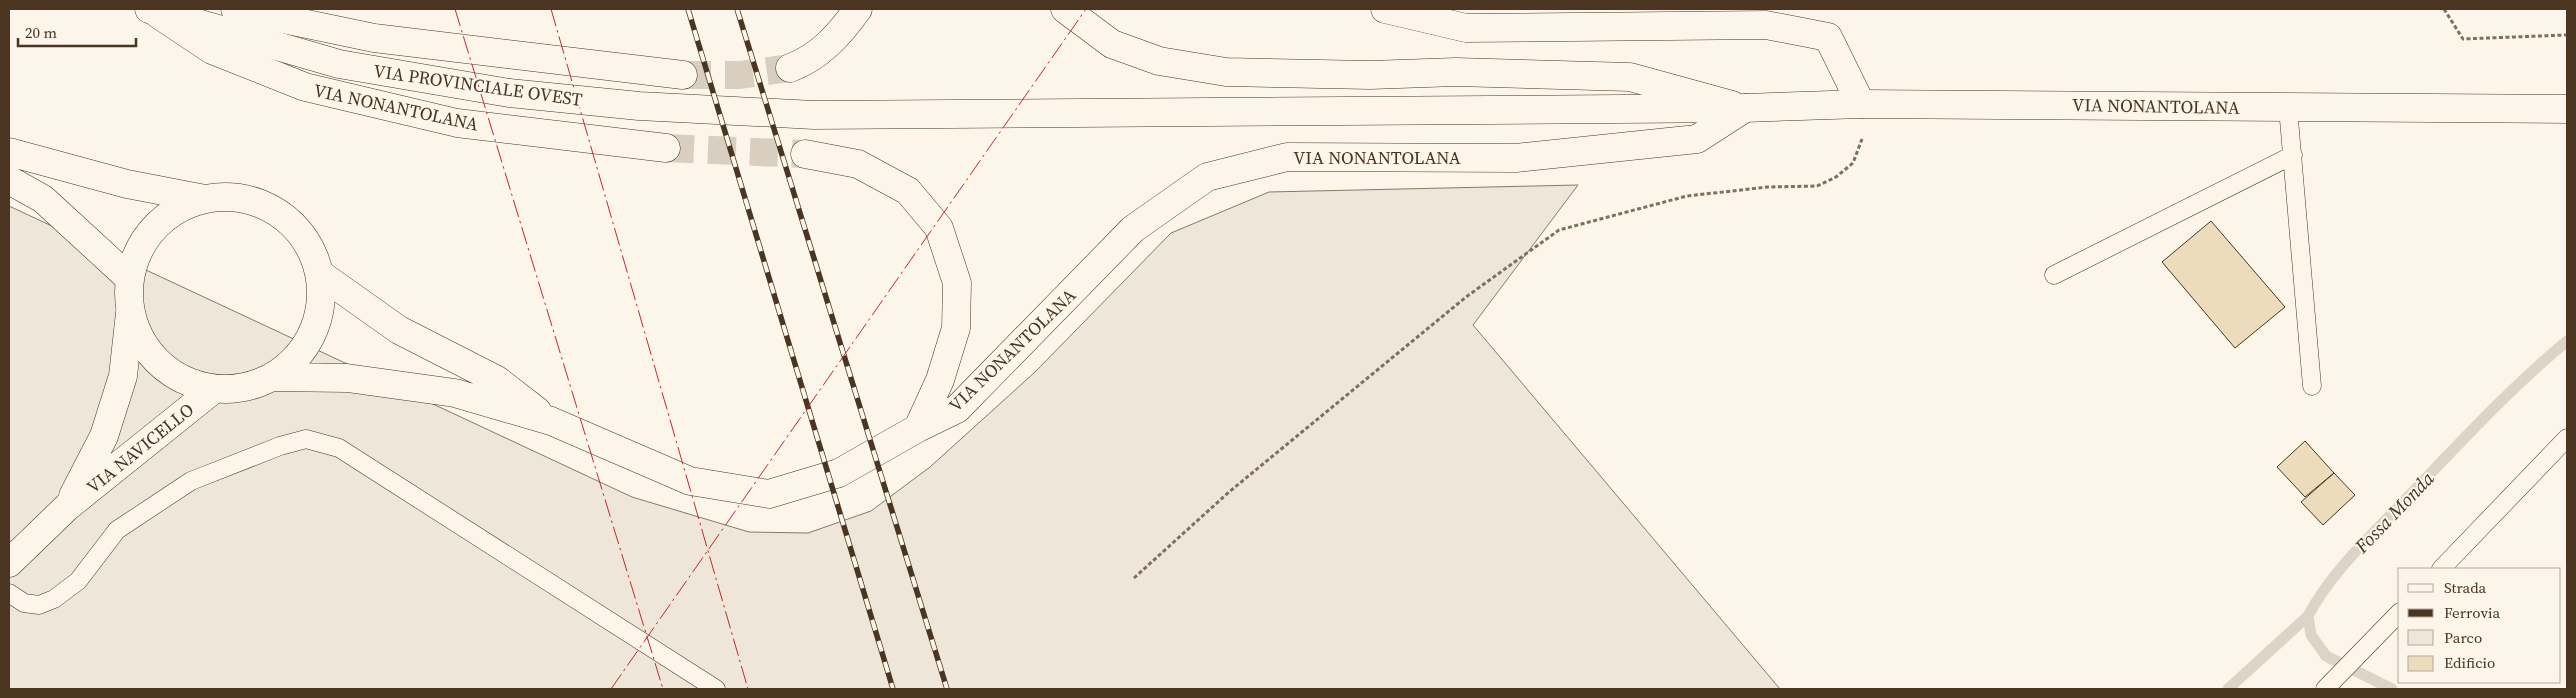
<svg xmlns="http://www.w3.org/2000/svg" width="2576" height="698" font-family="'Source Serif 4',serif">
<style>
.green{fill:#ede6d9;stroke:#887966}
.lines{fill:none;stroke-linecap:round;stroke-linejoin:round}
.stream{stroke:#dcd4c6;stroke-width:11}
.building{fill:#ecdcbc;stroke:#4a3520}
.secondary-tunnel{stroke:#d8cfc1;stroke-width:28;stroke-dasharray:28 14;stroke-linecap:butt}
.service-casing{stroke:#4a3520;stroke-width:19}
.minor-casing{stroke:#4a3520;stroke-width:29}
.secondary-casing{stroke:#4a3520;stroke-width:29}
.primary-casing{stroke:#4a3520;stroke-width:29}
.path{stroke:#7f6f5c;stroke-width:3;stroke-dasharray:4 2.5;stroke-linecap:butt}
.service{stroke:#fbf6e9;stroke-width:18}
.minor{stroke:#fbf6e9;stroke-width:28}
.secondary{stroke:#fbf6e9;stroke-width:28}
.primary{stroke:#fbf6e9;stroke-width:28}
.rail-casing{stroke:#4a3520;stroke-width:5.5}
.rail{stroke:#fbf6e9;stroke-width:4;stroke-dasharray:11;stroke-linecap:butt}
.power{stroke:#c62828;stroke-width:1;stroke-dasharray:18 4 2.5 4;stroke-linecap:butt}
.labels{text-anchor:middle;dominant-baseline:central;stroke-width:4;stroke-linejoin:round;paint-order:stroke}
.street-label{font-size:18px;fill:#4a3520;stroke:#fbf6e9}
.water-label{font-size:19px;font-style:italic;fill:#4a3520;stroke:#fbf6e9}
</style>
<rect width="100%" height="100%" fill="#fbf6e9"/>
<path class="green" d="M1578,185l-105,140 307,364h-1771v-483l623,291 117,35 59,1 63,-22 59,-44 105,-95 136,-139 98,-41z"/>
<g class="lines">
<path class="stream" d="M2308,616l3,19 15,21 66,33
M2228,689l80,-73c23,-44 63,-80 97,-116 52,-54 104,-111 162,-159"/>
</g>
<path class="building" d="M2211,221l74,86 -50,41 -73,-86z
M2305,441l29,32 -29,24 -28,-30z
M2334,473l21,22 -32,30 -22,-23z"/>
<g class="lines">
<path class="secondary-tunnel" d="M683,75h57l50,-7
M666,148l139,6"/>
<g class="service-casing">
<path id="service" d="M2288,108l24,278
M2054,275l239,-120
M2441,569l126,-131
M9,593l15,10 15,2 15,-6 24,-18 39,-51 74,-49 89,-35 26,-7 33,9 377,241
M2325,689l75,-77"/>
</g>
<g class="minor-casing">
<path id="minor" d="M1385,9l81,19 300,-3 62,12 33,67
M73,496l31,-60 19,-60 7,-63
M9,563l58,-56 147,-118"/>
</g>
<g class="secondary-casing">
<path id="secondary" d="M235,9l139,29 309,37
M1065,9l47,35 47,17 67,11 144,3 86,-3 174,5 102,28
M158,14l54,36 93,37 152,36 209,25
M790,68c30,-11 50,-34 68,-59
M9,152l118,32 78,15
M805,154l53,10 50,27 31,37 18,55 -1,45 -16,52 -22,48
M9,180l34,19 86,79
M129 293a96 96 0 1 1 192 0a96 96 0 1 1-192 0Z
M320,274l79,56 98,50 40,31
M273,377l74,1 108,15 96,28 139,60 79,13 70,-21 79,-45 39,-19 176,-180 74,-52 80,-20 229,1 181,-19 48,-31"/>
</g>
<g class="primary-casing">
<path id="primary" d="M149,9l190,55 170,29 130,13 175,9 931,-7 116,-4 706,5"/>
</g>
<path class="path" d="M2444,9l19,30 104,-4
M1134,578l95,-86 237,-195 93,-67 128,-34 81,-9 49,-1 19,-9 17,-14 9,-24"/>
<use href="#service" class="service"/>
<use href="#minor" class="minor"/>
<use href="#secondary" class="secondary"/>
<use href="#primary" class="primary"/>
<g class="rail-casing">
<path id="rail" d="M688,9l205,680
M737,9l210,680"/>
</g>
<use href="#rail" class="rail"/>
<path class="power" d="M455,9l208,680
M551,9l197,680
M611,689l475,-680"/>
</g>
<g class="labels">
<g class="street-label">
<text transform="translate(478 85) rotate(8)">VIA PROVINCIALE OVEST</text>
<text transform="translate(2156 106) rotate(1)">VIA NONANTOLANA</text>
<text transform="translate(396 107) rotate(12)">VIA NONANTOLANA</text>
<text x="1377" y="157">VIA NONANTOLANA</text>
<text transform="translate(1012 350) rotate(-44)">VIA NONANTOLANA</text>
<text transform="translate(140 448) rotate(-39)">VIA NAVICELLO</text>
</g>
<g class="water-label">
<text transform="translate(2394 512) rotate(-46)">Fossa Monda</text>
</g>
</g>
<rect width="2576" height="698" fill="none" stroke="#4a3520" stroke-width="20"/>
<rect x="2398" y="568" width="162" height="115" fill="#fbf6e9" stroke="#b4a999"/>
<rect x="2408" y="584" width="25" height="8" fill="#fbf6e9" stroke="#b4a999"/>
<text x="2444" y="593" font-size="15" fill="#4a3520">Strada</text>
<rect x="2408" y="609" width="25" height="8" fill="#4a3520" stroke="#b4a999"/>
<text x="2444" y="618" font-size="15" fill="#4a3520">Ferrovia</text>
<rect x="2408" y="630" width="25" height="15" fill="#ede6d9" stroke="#b4a999"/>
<text x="2444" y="643" font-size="15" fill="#4a3520">Parco</text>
<rect x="2408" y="656" width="25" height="15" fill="#ecdcbc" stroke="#b4a999"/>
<text x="2444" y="668" font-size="15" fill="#4a3520">Edificio</text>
<path d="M18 38v8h118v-8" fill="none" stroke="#4a3520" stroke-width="2.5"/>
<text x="25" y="38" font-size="15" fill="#4a3520" stroke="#fbf6e9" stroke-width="4" paint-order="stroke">20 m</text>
</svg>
